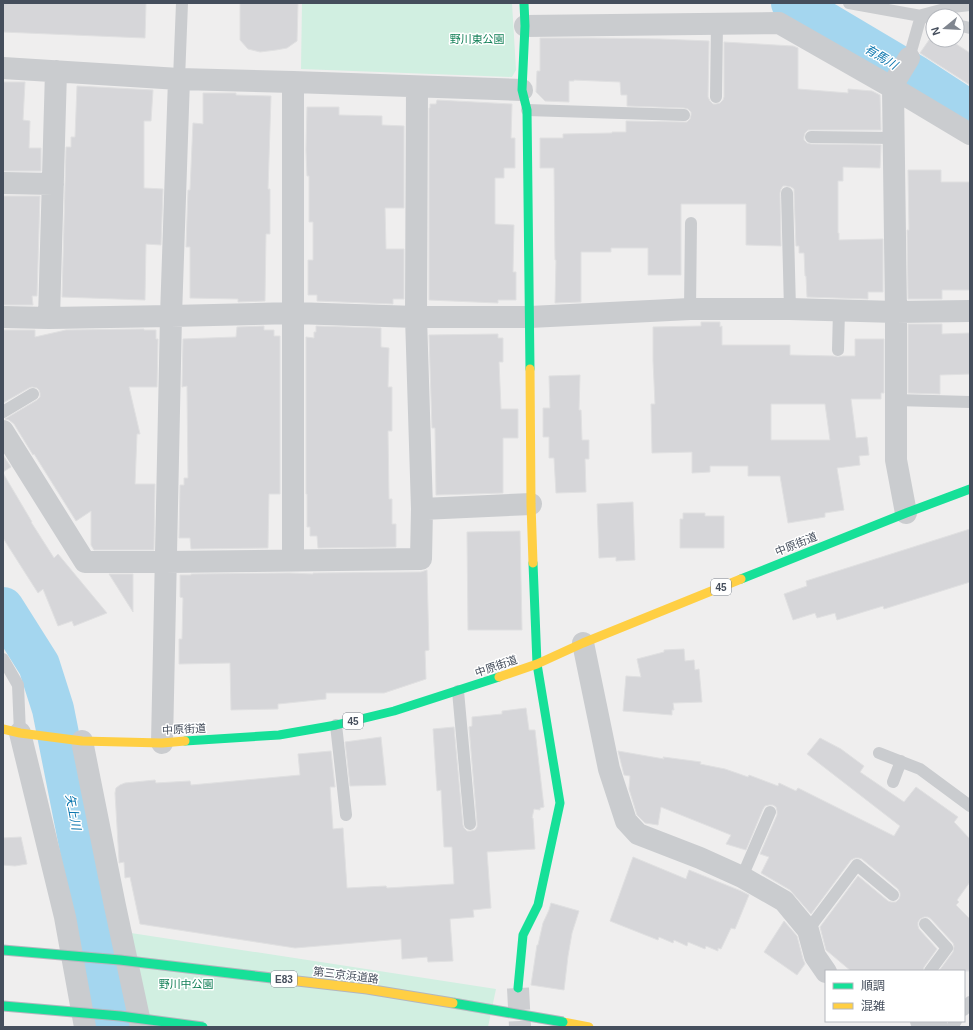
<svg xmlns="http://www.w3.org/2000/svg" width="973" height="1030" font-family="Helvetica,'Noto Sans JP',sans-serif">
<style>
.green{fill:#d1efe1}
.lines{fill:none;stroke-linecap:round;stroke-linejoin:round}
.river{stroke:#a4d6ef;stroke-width:42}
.building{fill:#d6d6d9;stroke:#e0e0e1;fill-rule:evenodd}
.secondary-tunnel{stroke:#cdced1;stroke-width:22;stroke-dasharray:22 11;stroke-linecap:butt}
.lane{stroke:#cacccf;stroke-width:12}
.street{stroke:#cacccf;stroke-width:22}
.fast{stroke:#16e098;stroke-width:9}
.slow{stroke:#ffcf43;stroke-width:9}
.fast-bridge-casing{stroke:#b3b6be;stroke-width:11;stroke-linecap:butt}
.slow-bridge-casing{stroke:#b3b6be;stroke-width:11;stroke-linecap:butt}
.fast-bridge{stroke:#16e098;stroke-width:9}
.slow-bridge{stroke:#ffcf43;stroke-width:9}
.labels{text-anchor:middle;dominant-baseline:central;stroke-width:3;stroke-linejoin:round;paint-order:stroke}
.shield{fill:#fff;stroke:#7d838d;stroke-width:1}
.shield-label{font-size:10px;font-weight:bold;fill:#454e5c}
.park-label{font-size:11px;fill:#138058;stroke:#fff}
.street-label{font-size:11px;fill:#454e5c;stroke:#fff}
.water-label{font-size:12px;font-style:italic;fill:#0774ad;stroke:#fff}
</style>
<rect width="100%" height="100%" fill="#efeeee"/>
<path class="green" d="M302,3h210l4,67 -4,7 -211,-8z
M131,933l365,56 -8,38h-337z"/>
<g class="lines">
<path class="river" d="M792,3l123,73 55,36
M3,608l36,57 14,44 63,318"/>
</g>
<path class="building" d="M3,3h143l-1,35 -142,-6z
M240,3h58l-1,38 -10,7 -11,2 -16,2 -12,-3 -8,-9z
M540,38h50l70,1 49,2 -1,56 2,4 3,3h3l4,-1 3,-3 1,-3v-55l69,4 5,2v41l50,4v-4l24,2 8,4 1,35h-73l-3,3 -1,4v3l3,3 4,1 70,1 -1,23 -37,-1v14h-5v52h1v7l44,-1v53h-15v7l-61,-2 -1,-21h-1l-1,-23h-5v-7h-3l-2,-54v-3l-3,-2 -5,-1h-3l-2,3 -1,4 1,53 -35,-1v-41h-65v71h-33v-27h-37v4h-30v50l-26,1 1,-43h-1l-1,-92h-14v-30h23v-4l49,-1v-1h14v-11l58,1h3l3,-3 1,-4v-3l-3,-3 -4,-1 -57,-2v-11h-6l-1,-13 -46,-2v1h-5v21l-24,-1 -9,-9 1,-21h3z
M929,40h21l20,13v32l-50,-32z
M3,82h22l-2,38 7,1 -1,27h12v23h-38z
M77,86l76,4 -2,31h-7v67l19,1 -2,56 -15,-1 -1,56 -83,-3 4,-150h5v-10h4z
M203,93h33v2l35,1 -3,93h2v45h-4l-1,67 -27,1v-3l-48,-1v-51h-4l2,-57h2l3,-67 10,1z
M437,100l75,4 -1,34h4v30h-11v10h-9v46l19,1 -1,47h3v28h-18v3l-69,-3v-192h1v-4h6z
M307,107h32v8l43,1v9l22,1v82h-19l1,41h18v50h-11v5l-76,-3v-6h-9v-35h5v-38h-4v-46h-2l-1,-26z
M908,170h33v12h29v108h-28v9h-34l-1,-69h2z
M3,196h37l-3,100h-5l1,9h-30z
M701,322h19v5l2,-1v19h68v10l43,1 5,1 5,-1h12v-17h29v54h-3v6h-30l5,39 11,-1 2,18 -10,1 1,9 -23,3 7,42 -19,3v4l-37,6 -8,-47h-32v-10h-38v6l-18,1v-21l-40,1 -1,-49h4l-2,-44v-33l48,-1zM771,404h54l5,36h-59z
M908,324h34v10l28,-1v41l-30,1v19l-32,-1z
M264,326v4h10v6h6v158h-11l-1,54 -77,1 -1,-11h-11l1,-53h4v-7h4l-1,-92 -5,1 1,-48 53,-2 1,-10z
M316,326l65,2v19l8,1 -1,39h4v44h-4l1,68h3v25h4v23l-78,1 -1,-12h-7v-9h-3v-33h-1v-157l8,1v-6h2z
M144,329v1h12v9h2l-1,48h-28l11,47h-3l-2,50h20l-1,66h-60l-3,-5v-34l-15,10 -42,-67 -1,1 -19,-31 -5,-4 -4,-1 32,-19 3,-3v-4l-1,-3 -2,-2 -5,-1 -3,1 -26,15v-73h32v7l31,-7z
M498,334v4h5v24h-4l2,47h17v29h-15v55l-67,2 -1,-67h-3l-3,-93z
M580,375l-1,35h2l1,30h7v19h-4l1,33 -30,1 -2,-35h-5v-21h-6v-29h7l-1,-32z
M3,455l8,12 -8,5z
M3,473l29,49h-1l23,36 4,-4 49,59 -33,13 -2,-5 -14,5 -15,-37 -5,4 -35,-55z
M633,502l2,58 -19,1v-4l-17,1 -2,-54z
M683,513h22v3h19v32h-44v-29h3z
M970,529v53l-86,27 -1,-3 -46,14 -2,-7 -18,5 -2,-5 -22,7 -9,-26 23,-8 -1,-5z
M520,531l2,99h-54l-1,-98z
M427,570l2,80 -4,1 1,28 -42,14h-58v6l-48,5v5l-47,1 -1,-47 -51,1v-25h3l1,-41 -3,-1v-22h11v-1l98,-1 24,1v-1h5l103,-1z
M109,574h24v38z
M684,649l1,12 9,-1 1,10 4,-1 3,33 -29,1 1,7h-2v5l-49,-4 3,-35 15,1 -4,-18 27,-7v-2z
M526,708l3,22h6l9,77 -4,1v2l-6,-1 -2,9h1l2,31 -48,3 4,56 -18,2 1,7 -24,2 3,42 -25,1 -1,-5 -25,2 -1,-20 -106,9 -155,-24 -10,-47 -5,1 -1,-16 -5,1v-3l-4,-67 1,-5 4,-3 5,-2 30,-3 1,3 34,-2 1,4 109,-10 -2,-21 33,-3 4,36h-5l3,42 10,-1 4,60 39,-2 1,2 67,-4 -2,-37h-8l-3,-57 -4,1 -4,-62 21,-2 9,98 1,3 3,3h4l4,-1 2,-3v-4l-8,-96 3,-1v-9l30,-3v-3z
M381,737l5,48 -36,1 -5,-44z
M820,738l21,11 23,17 -4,6 44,30 12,-15 42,30 -4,5 16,17v43l-13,18 2,2 -3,3 14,14v52h-31l14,-19 1,-6 -1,-3 -22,-24 -3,-2h-4l-4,2 -2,3v4l1,3 18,20 -13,18 -1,4h-72l-25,-21 -6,-23 38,-51 30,25 3,1h5l3,-3 1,-3v-3l-2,-4 -36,-30 -3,-1h-4l-4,2 -40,54 -21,-24 -29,-17 8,-16 -9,-3 17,-39v-4l-1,-4 -3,-2h-4l-4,1 -2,3 -17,41 -20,-6 5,-9 -70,-28 -3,18 -13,-2 -8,-8 -8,-26 1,-13 -6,-1 -6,-24 46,8 -1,-2 38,5 -1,2 25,5 23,8 1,-2 29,11 1,-3 17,8 2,-3 96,48 6,-10 -93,-72z
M21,837l6,27 -12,2 -12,-1v-27z
M633,857l53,22 3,-9 52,21 8,4 -14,34 -4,-1 -10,21 -3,-1v3l-12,-5 -1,3 -17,-7 -1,4 -13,-6 -1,3 -14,-6 -1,3 -48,-19z
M551,903l28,8 -7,22 -4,23 -4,34 -33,-5 6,-40h1l5,-22 6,-13z
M784,921l13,15 6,23 2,5 -8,11 -33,-23z"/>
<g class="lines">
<path class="secondary-tunnel" d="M518,988l2,39"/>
<path class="lane" d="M849,3l72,13 12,3
M922,15l30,-8 18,-2
M957,25l13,3
M909,58l12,-42
M179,79l3,-76
M716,97l1,-73
M527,110l157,5
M811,137l82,1
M787,193l3,116
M690,309l1,-86
M838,350l1,-40
M896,400l74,2
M3,412l30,-18
M3,659l15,26 2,48
M458,691l12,133
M336,725l10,90
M879,753l41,16 50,37
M893,782l8,-21
M742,877l28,-65
M925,924l22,24 -17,23
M808,930l49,-65 36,30
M964,1010l6,-8
M952,1027l4,-6"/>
<path class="street" d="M525,26l254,-3 114,65 77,46
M3,68l176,11 114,3 229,8
M293,82v478
M417,87l-1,230 6,192
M3,183l50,1
M3,317l46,1 122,-2 123,-3 122,4h114l160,-8h100l106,3 74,-1
M49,318l7,-247
M3,431l82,131h80l256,-3 1,-50 109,-5
M906,513l-10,-53v-148l-3,-224 2,-7 14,-23
M583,643l26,126 17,52 12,13 62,24 42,19 42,24 24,29 7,26 11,16
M20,733l45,184 20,110
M82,741l33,165 26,121
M162,743l9,-427 8,-237
M921,1021l16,6"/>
<path class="fast" d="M524,3l1,23 -3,64 5,20 3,259
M741,579l165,-66 64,-24
M185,741l94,-6 57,-10 58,-14 105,-34
M518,988l5,-53 15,-30 22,-102 -23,-139 -4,-101"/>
<path class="slow" d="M530,369l1,135 2,59
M499,677l38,-13 46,-21 158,-64
M3,729l17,4 62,8 80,2 23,-2
M563,1022l26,5"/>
<g class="fast-bridge-casing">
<path id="fast-bridge" d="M3,950l117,10 160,19
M453,1003l110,19
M3,1006l117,10 83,11"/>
</g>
<g class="slow-bridge-casing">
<path id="slow-bridge" d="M280,979l87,10 86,14"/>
</g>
<use href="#fast-bridge" class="fast-bridge"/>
<use href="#slow-bridge" class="slow-bridge"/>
</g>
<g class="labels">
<g class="shield">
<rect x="711" y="579" width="20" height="16" rx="3"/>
<rect x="343" y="713" width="20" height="16" rx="3"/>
<rect x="271" y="971" width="26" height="16" rx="3"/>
</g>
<g class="shield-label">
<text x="721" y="587">45</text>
<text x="353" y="721">45</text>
<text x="284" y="979">E83</text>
</g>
<g class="park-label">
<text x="477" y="39">野川東公園</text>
<text x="186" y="984">野川中公園</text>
</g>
<g class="street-label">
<text transform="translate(796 544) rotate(-22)">中原街道</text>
<text transform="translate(496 666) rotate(-19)">中原街道</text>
<text transform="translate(184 729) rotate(-3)">中原街道</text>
<text transform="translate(346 975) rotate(7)">第三京浜道路</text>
</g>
<g class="water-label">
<text transform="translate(881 57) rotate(31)">有馬川</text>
<text transform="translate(73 812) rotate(79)">矢上川</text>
</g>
</g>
<rect width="973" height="1030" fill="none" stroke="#454e5c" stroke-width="8"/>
<rect x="825" y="970" width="140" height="52" fill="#ffffff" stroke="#b5b8be"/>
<rect x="833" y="983" width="20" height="6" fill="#16e098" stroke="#b5b8be"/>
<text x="861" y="990" font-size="12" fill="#454e5c">順調</text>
<rect x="833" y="1003" width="20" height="6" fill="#ffcf43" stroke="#b5b8be"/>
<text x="861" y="1010" font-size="12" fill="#454e5c">混雑</text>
<g transform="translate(945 28) rotate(252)"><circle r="19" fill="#ffffff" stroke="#b5b8be"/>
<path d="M0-3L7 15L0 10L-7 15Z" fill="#80868f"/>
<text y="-6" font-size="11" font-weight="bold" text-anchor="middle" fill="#454e5c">N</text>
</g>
</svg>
